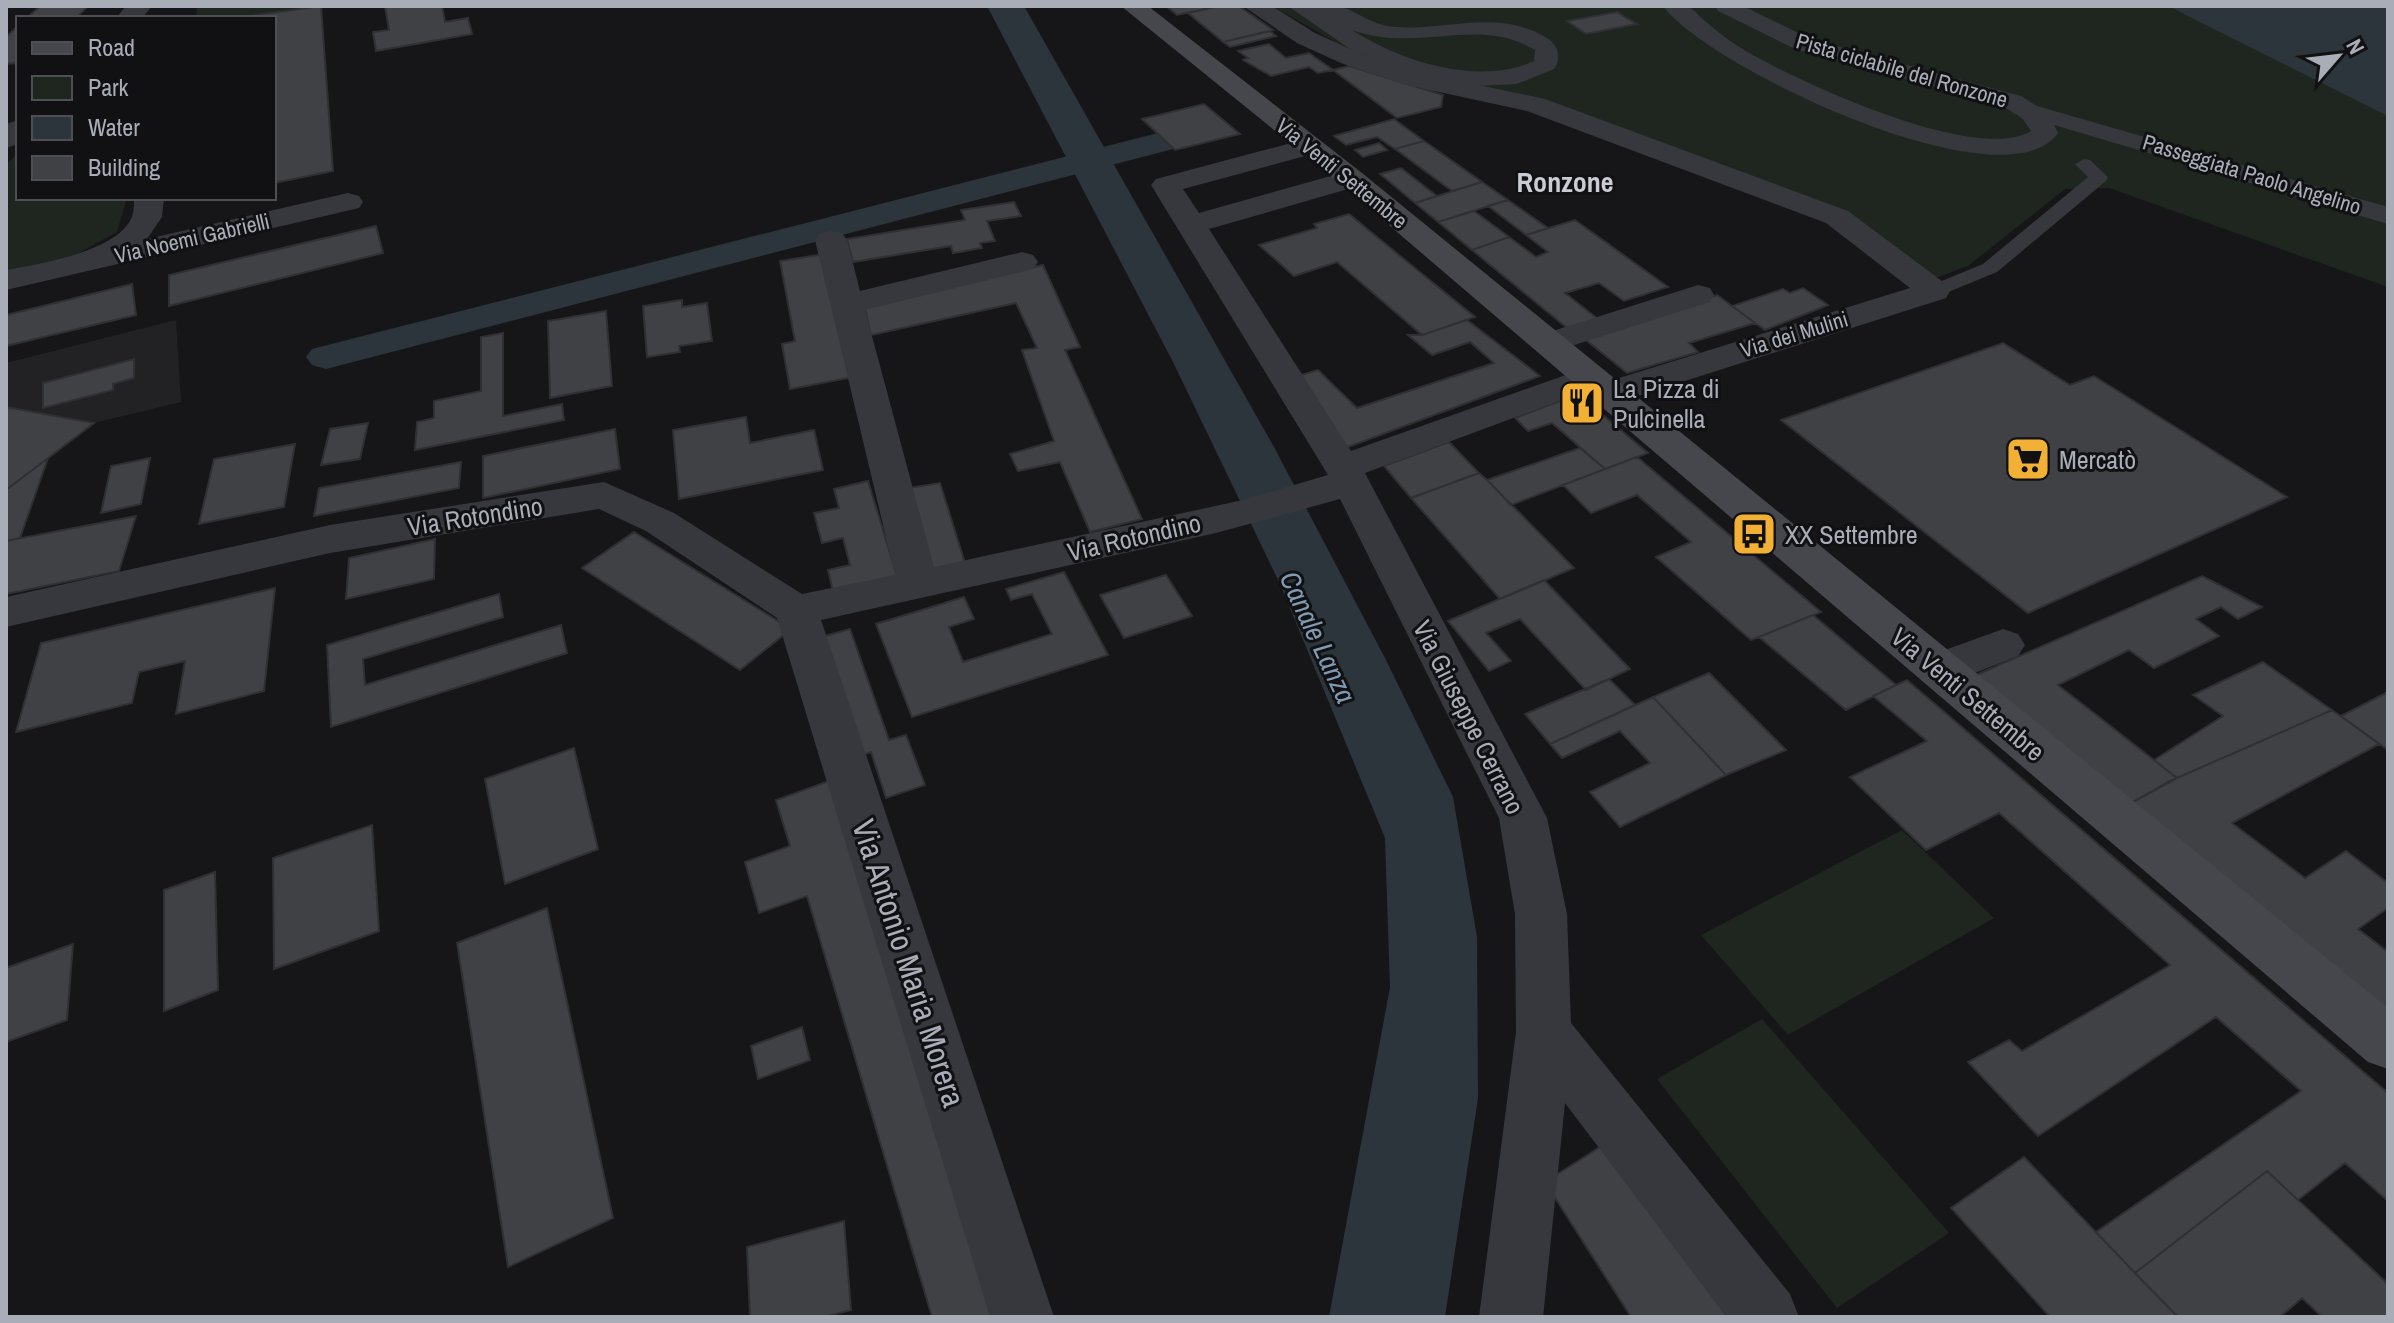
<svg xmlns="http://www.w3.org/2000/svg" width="2394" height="1323" font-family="'Archivo Narrow',sans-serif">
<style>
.built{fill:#222225}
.green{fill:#1e261f}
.water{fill:#2c353c}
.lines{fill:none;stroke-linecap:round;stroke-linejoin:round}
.canal{fill:#2c353c;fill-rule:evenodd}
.building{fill:#404145;stroke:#303034;stroke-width:2}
.service{fill:#37383d;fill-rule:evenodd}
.pedestrian{fill:#37383d;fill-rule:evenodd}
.minor{fill:#37383d;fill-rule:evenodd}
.secondary{fill:#45474d;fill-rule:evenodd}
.labels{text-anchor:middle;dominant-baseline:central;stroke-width:6;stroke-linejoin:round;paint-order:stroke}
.far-street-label{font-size:22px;fill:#a8adb8;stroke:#111113}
.poi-label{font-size:26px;fill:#a8adb8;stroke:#111113;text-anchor:start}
.street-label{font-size:26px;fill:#a8adb8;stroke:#111113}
.far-district-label{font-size:28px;font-weight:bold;fill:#c9ccd4;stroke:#111113}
.water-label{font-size:28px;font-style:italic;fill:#7f9bb3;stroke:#111113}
.near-street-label{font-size:32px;fill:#a8adb8;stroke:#111113}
</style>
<rect width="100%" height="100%" fill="#161618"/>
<path class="built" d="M176,320l5,82 -87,21 -88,67v-127z"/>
<path class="green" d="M197,6h117l-77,12h-41z
M1272,6h1116v281l-279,-99 -44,1 -97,77 -49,18 -74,-67 -291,-107 -189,-51z
M18,152v46h109l-10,34 -47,26 -64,13v-106z
M1902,830l92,88 -206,117 -87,-100z
M1762,1019l187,214 -112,75 -180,-229z"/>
<path class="water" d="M987,6h37l250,441 112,213 67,137 24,140 1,161 -33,219h-116l61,-330 -5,-149 -105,-254 -107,-222z
M2169,6h219v110l-202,-101z"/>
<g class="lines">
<path class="canal" d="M1166,131l11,3 5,7 -5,7 -851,221 -14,-4 -6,-8 6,-8z"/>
</g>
<path class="building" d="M40,6h48l-12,12h-49z
M321,6l12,165 -59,12v-165h-18v-3z
M385,6h57l3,16 23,-4 4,16 -96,17 -3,-19 16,-2z
M1166,6h36l4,3 -29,6z
M1219,6h20l34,24 -50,12 -35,-29z
M1617,12l20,12 -51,10 -19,-13z
M18,26v37l-12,1v-27z
M1270,31l6,5 -46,11 -7,-5z
M1269,44l17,14 23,-5 24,17 -15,3 -9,-6 -38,9 -28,-16 5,-2 -10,-7z
M1349,66l94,29 -2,12 -44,11 -64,-48z
M1204,104l36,30 -65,16 -33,-31z
M1394,119l30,22 -29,8 -18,-12 -31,8 -12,-9z
M1424,141l58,41 -30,9 -57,-42z
M1379,143l8,7 -24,7 -8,-7z
M1401,168l36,28 -22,7 -35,-29z
M1482,182l26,18 -70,22 -23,-19z
M1508,200l40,28 -22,7 -38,-29z
M1014,202l7,14 -34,5 8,20 -15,2 2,5 -29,5 -2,-7 -98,16 -6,-23 118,-19 -4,-10z
M1474,211l35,26 -37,13 -34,-28z
M1349,214l61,50 65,53 -53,18 -85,-73 -43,14 -35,-31 58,-17 -3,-4z
M1575,220l93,67 -44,14 -25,-18 -34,10 33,26 -31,9 -95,-78 37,-13 27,20 12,-5 -22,-17z
M376,226l7,27 -214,53v-31z
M825,254l29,123 -64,12 -8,-45 13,-3 -15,-80z
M1043,265l37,82 -15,3 77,169 -52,13 -30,-70 -42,9 -8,-17 44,-13 -32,-91 15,-2 -21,-45 -145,32 -7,-30z
M132,284l4,31 -130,31v-31z
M1803,288l25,17 -63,25 -33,-24 51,-17 7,4z
M1717,295l38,28 -66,20 9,9 -71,21 -41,-33z
M682,300v7l25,-4 5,38 -33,5 1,6 -33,5 -4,-51z
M606,311l6,75 -62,12 -2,-77z
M1467,320l73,56 -195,72 -44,-73 17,-5 39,38 137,-45 -24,-21 -38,13 -24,-20h14z
M503,333v83l59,-12 2,16 -149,30 2,-28 17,-4v-17l47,-10v-54z
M2003,343l67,42 24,-9 193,121 -259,116 -247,-193z
M134,359v19l-21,6v6l-70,18v-25z
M1578,394l70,59 -43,16 -53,-46 -24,8 -13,-13z
M6,407l88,16 -88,67z
M746,417l4,26 64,-13 9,40 -144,29 -6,-69z
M368,423l-8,36 -39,6 9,-36z
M615,429l5,40 -137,29v-42z
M1449,442l30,31 -68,25 -27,-32z
M295,444l-11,63 -85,17 15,-65z
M1580,448l25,21 -94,36 -24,-25z
M1637,457l184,155 -70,28 -95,-83 35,-15 -54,-47 -46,18 -28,-28z
M48,458l-28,80 -14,3v-51z
M150,458l-9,46 -40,9 10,-47z
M461,462l-2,26 -145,28 5,-28z
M1479,473l8,7 87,88 -74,31 -89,-101z
M868,481l30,98 -64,16 -6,-25 22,-5 -7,-27 -21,5 -8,-30 25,-5 -5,-19z
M940,483l25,80 -35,9 -22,-84z
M136,516l-17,55 -113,23v-53z
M634,532l157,97 -51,41 -158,-102z
M435,539l-1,40 -88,20 3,-41z
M1064,572l44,83 -196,62 -36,-93 88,-27 10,22 -25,8 14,35 89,-28 -20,-40 -21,6 -5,-11z
M1166,575l26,41 -68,22 -24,-43z
M2202,576l60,31 -24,12 -17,-12 -25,12 23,17 -65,32 -25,-18 -71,35 119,93 -46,25 -155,-128z
M1544,580l86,89 -44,21 -66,-71 -34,14 25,28 -22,10 -41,-50z
M275,588l-11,103 -88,23 9,-53 -46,11 -7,31 -116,29 25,-89z
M499,594l4,23 -140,42 2,26 196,-60 6,28 -236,74 -4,-82z
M1813,615l83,70 -50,25 -87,-73z
M850,629l39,111 17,-5 19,50 -39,13 -15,-46 -14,5 -39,-119z
M2263,662l69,48 -155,68 -23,-18 69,-44 -30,-21z
M1709,673l77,77 -60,25 -73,-78z
M1609,679l26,26 -85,39 -25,-30z
M1907,680l481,413v108l-43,-38 -47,37 -31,-29 -132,102 -39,-41 205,-141 -85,-74 -178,119 -70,-74 41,-22 13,11 148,-86 -171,-152 -73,37 -76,-73 77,-36 -54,-45z
M2388,692v58l-47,-34z
M1653,697l73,78 -106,52 -30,-35 60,-29 -30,-32 -58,27 -12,-14z
M2332,710l47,34 -147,79 73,55 41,-27 42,32v25l-30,21 30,23v63l-257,-212 39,-22z
M574,748l24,101 -93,35 -20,-105z
M829,781l180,536h-77l-125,-421 -48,17 -14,-51 45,-16 -14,-46z
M372,825l7,106 -105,38 -1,-111z
M215,872l3,118 -54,21v-121z
M547,908l66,310 -105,49 -51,-324z
M73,944l-6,76 -61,22v-74z
M802,1027l8,33 -52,19 -7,-33z
M1600,1147l128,170h-97l-86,-135z
M2024,1157l111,116 43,44h-128l-99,-109z
M2267,1171l121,113v33h-66l-20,-19 -22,19h-102l-43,-44z
M844,1221l7,89 -26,7h-75l-3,-70z"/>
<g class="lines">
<path class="service" d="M2084,159l6,1 18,17 -2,4 -109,91 -56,23h-14l-3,-4 3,-4 56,-23 105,-87 -13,-13z"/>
<path class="pedestrian" d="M1288,6c15,0 35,-4 50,0 20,5 32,19 57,21 54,4 102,-19 152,11 11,7 15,20 7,31l-37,15 -39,2 -49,-8 -76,-27zM1352,30c67,24 125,-15 183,20l-1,11c-56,25 -132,1 -182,-31z
M1663,6c7,0 18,-2 24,0 7,3 14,12 19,16 14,12 29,23 45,32 53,30 226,110 280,77l-8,-12 -20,-13 -208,-57 -77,-38 -3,-5h28l68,33 210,57 16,10 351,101v17l-334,-99 4,8c-53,76 -352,-67 -395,-127z"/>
<path class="minor" d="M126,6h26l-10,12h-26z
M1243,6h29l43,27 44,20 58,19 128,27 303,112 98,73 4,7 -4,7 -324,103 -13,3 -13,-3 -5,-8 3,-5 -229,85 182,345 20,96 4,109 219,271 9,23h-72l-162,-214 -22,214h-64l37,-285 -1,-118 -16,-96 -159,-319 -124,34 -395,87 233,697h-64l-213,-699 -131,-87 -47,-22 -269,44 -324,74v-30l324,-72 274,-43 70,31 128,81 93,-19 -80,-335 5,-7 11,-2 11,2 5,7 13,51 162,-39 11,3 5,7 -5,7 -168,41 69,257 309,-67 85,-25 -177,-290 5,-6 154,-41 10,2 4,6 -4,6 -137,37 16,24 153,-43 10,3 5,6 -5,6 -153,44 142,222 226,-80 12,-4 12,4 6,7 -4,5 307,-95 -84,-65 -299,-112 -125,-27 -61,-21 -44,-20z
M18,120v24l-12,4v-24z
M348,193l11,3 4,6 -4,6 -353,82v-20c33,-6 111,-18 126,-53 2,-6 2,-13 2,-19h30l-2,19 -15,22z
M1698,285l12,3 4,7 -4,7 -161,51 -12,-3 -5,-7 5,-7z
M2003,629l15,5 7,11 -7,11 -79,31 -16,-5 -6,-12 6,-12z"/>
<path class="secondary" d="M1121,6h27l214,167 1026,835v61l-20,-7 -1026,-877z"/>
</g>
<defs>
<g id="restaurant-square" transform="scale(2.3)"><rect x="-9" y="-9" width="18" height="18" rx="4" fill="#f2b134" stroke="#111113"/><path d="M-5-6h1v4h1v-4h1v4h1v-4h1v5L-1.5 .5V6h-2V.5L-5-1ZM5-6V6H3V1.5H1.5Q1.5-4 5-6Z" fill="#111"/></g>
<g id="supermarket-square" transform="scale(2.3)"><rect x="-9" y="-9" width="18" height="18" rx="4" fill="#f2b134" stroke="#111113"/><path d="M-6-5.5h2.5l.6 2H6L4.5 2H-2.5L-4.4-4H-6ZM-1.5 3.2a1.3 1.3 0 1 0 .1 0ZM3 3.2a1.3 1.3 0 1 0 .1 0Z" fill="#111"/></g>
<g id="bus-square" transform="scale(2.3)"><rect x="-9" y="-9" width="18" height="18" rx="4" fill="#f2b134" stroke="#111113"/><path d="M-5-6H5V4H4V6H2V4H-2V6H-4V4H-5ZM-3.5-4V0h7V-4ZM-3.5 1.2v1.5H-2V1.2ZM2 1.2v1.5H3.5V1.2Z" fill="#111"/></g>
</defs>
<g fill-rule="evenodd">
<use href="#restaurant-square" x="1582" y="403"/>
<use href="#supermarket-square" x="2028" y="459"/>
<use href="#bus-square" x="1754" y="534"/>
</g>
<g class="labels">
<g class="far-street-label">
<text transform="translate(1902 70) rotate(16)">Pista ciclabile del Ronzone</text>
<text transform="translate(1342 173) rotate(39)">Via Venti Settembre</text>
<text transform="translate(2252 174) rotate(17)">Passeggiata Paolo Angelino</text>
<text transform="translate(192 238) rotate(-13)">Via Noemi Gabrielli</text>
<text transform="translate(1794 334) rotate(-17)">Via dei Mulini</text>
</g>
<g class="poi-label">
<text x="1613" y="388">La Pizza di<tspan x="1613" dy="30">Pulcinella</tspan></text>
<text x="2059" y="459">Mercatò</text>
<text x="1785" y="534">XX Settembre</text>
</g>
<g class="street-label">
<text transform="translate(475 516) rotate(-9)">Via Rotondino</text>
<text transform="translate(1134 537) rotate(-13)">Via Rotondino</text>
<text transform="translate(1968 694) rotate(40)">Via Venti Settembre</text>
<text transform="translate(1469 717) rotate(63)">Via Giuseppe Cerrano</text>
</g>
<g class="far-district-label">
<text x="1565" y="182">Ronzone</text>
</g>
<g class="water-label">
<text transform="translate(1318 637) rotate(65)">Canale Lanza</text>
</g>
<g class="near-street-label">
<text transform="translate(909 963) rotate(72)">Via Antonio Maria Morera</text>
</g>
</g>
<rect width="2394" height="1323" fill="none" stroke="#a8adb8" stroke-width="16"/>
<rect x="16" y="16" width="260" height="184" fill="#111113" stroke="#4d4f55" stroke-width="2"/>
<rect x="32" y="42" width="40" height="12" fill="#45474d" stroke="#4d4f55" stroke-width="2"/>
<text x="88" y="56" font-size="24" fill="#a8adb8">Road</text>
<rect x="32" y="76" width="40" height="24" fill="#1e261f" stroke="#4d4f55" stroke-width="2"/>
<text x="88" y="96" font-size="24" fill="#a8adb8">Park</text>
<rect x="32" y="116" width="40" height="24" fill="#2c353c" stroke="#4d4f55" stroke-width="2"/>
<text x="88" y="136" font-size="24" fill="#a8adb8">Water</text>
<rect x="32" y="156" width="40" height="24" fill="#404145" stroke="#4d4f55" stroke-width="2"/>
<text x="88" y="176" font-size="24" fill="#a8adb8">Building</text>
<g transform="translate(2338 56) rotate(62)" stroke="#111113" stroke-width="6" paint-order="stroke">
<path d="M0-6L14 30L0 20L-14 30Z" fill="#a8adb8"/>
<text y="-12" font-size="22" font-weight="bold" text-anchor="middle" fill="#a8adb8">N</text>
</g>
</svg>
